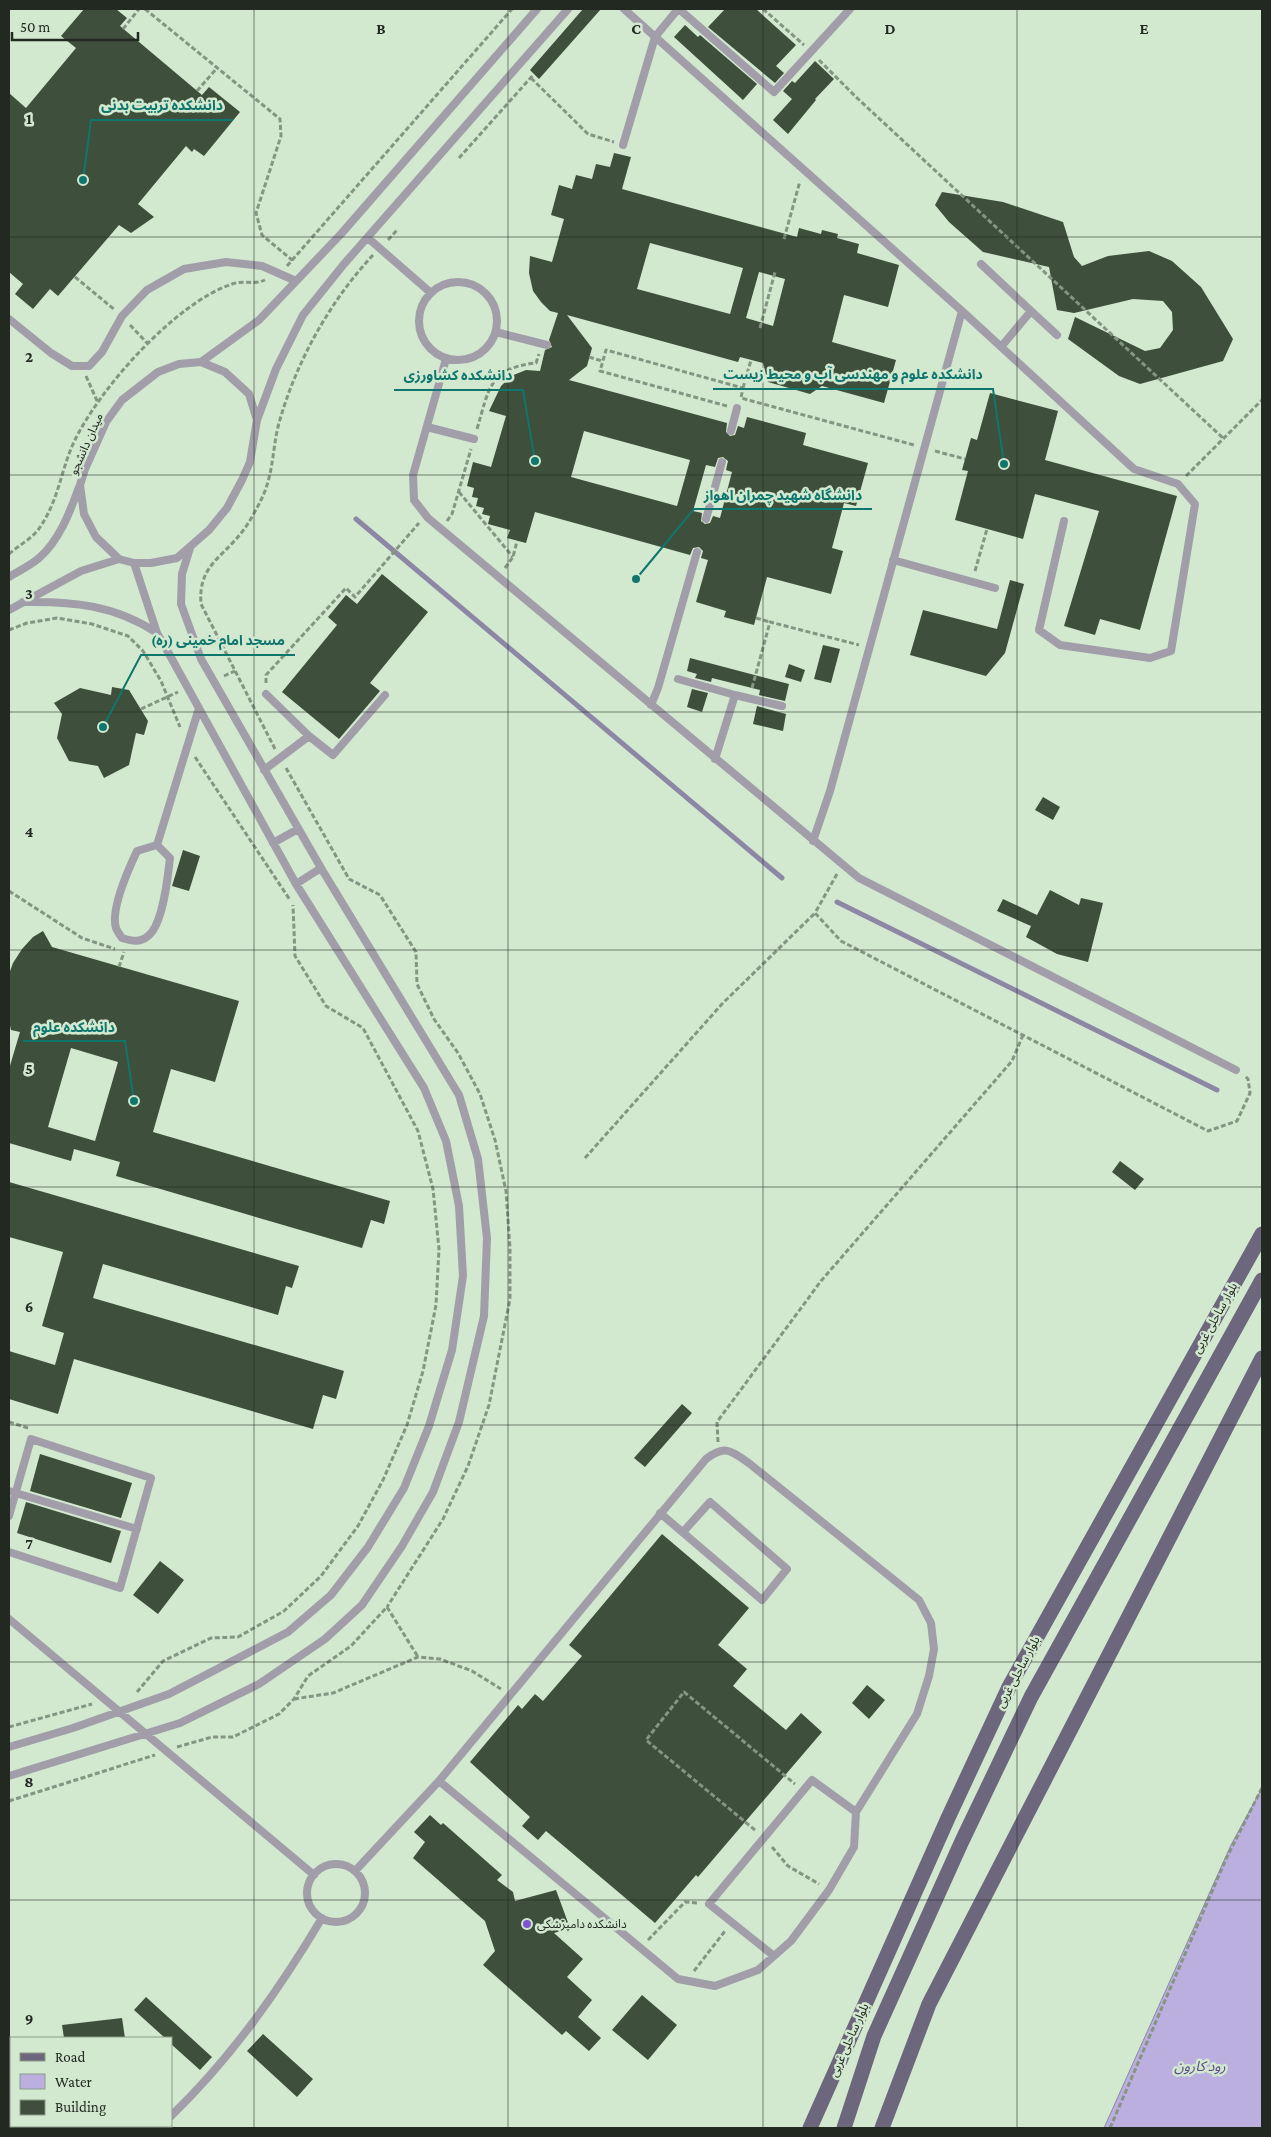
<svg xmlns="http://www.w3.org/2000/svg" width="1271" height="2137" font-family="'Crimson Pro','Noto Sans Arabic',serif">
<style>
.water{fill:#bbafdf;stroke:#8d87a6}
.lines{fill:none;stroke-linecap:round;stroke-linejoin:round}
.stream{stroke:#8d87a6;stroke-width:5}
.building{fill:#3e4f3b;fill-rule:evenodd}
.path{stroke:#859583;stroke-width:3;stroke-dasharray:5 2.5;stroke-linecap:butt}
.lane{stroke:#a19eaa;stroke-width:8}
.primary{stroke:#6c677d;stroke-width:15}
.grid{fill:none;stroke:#212920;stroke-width:1;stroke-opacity:0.55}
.poi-dot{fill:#7f54cd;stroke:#d2e8cf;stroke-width:2}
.labels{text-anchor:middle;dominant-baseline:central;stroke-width:5;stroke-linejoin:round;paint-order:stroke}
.street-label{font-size:12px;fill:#212920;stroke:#d2e8cf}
.poi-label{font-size:12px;fill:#212920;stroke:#d2e8cf;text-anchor:start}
.water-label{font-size:14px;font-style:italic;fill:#5d4a87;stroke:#d2e8cf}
.grid-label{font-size:16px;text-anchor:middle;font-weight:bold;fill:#212920;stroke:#d2e8cf;stroke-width:5;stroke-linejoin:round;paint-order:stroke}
.leader{fill:none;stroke:#0f766e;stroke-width:2}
.callout-dot{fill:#0f766e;stroke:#d2e8cf;stroke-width:2}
.callout-label{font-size:14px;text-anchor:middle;font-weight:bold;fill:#0f766e;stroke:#d2e8cf;stroke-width:5;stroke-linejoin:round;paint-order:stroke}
</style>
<rect width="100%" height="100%" fill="#d2e8cf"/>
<path class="water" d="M1262,1788v340h-158l127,-283z"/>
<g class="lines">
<path class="stream" d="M356,519l426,359
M837,902l380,188"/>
</g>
<path class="building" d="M84,9h32l11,9 -7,8 82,69 7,-8 31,25 -36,44 -10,-7 -2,3 -6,-6 -48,58 16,13 -23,16 -12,-8 -61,71 -8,-7 -17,20 -18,-15 8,-10 -14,-12v-179l17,15 50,-60 -15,-12z
M583,9h18l-62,70 -9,-9z
M725,9h31l40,36 -20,21 8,7 -9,10 -67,-56z
M685,25l13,12 2,-2 57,49 -14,16 -69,-63z
M815,61l19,18 -19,20 1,1 -28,34 -15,-14 19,-21 -9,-8 9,-10 3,2z
M614,153l17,4 -9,32 175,48 2,-9 22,6 1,-4 16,4 -1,4 22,6 -2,9 42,12 -11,42 -44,-12 -12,47 64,18 -12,43 -62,-17 -12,8 -42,-12 -5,-19 -23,-6 -2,5 -171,-47 25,33 -5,18 -18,14 158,43 -1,9 4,4 5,-1 3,-9 6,2 3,-11 59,16 -3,12 65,18 -12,43 -12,-3 -12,45 11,3 -12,43 -64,-17 -13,48 -30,-8 2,-6 -30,-9 12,-42 -7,-2 2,-7 -4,-4 -6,1 -3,7 -155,-43 -9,31 -19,-5 3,-8 -22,-6 2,-8 -8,-2 2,-6 -8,-2 2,-8 -6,-1 2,-9 -7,-2 6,-24 18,5 15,-51 -17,-5 12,-25 10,-10 15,-6 14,1 5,-21 7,-3 -3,-7 9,-27 -8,-2 -9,-9 -8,-11 -4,-18 1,-17 22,6 12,-43 -13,-4 8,-30 13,4 4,-14 16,4 4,-15 14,3zM650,243l93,25 -13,46 -93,-25zM759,272l26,7 -12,47 -27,-8zM584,431l106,29 -13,46 -106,-29zM723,457l5,4 -2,9 6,2 -12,46 -7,-2 -3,7 -5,1 -4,-3 1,-8 -9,-2 13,-46 9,2 3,-9z
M942,192l61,10 60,20 11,35 8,9 26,-10 41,-5 23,10 29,26 32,52 -10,22 -83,23 -21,-8 -51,-37 7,-22 70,34 15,-3 13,-18 -1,-18 -9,-11 -30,-2 -59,14 -17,-3 -8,-43 -66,-15 -34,-30 -14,-17z
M990,393l68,18 -13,49 132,36 -37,134 -40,-11 -5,16 -31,-9 35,-115 -64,-17 -12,45 -68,-19 13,-49 -6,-1 9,-32 6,2z
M382,574l46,38 -58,71 10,8 -41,48 -57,-47 55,-67 -9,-8 18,-22 11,9z
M1010,580l14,4 -19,69 -19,23 -76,-21 13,-45 74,19z
M823,645l17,4 -9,34 -17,-4z
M690,658l99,26 -4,17 -26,-6 1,-5 -48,-12 -1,4 -16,-4 2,-4 -10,-3z
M789,664l16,6 -4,12 -16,-5z
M112,687l17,3 19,31 -4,14 -8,-2 -7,32 -25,13 -6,-12 -29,-5 -12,-23 5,-24 -8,-11 26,-15 31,7z
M692,689l16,4 -6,19 -15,-5z
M757,706l29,8 -3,17 -30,-7z
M1043,797l17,10 -7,13 -18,-10z
M183,850l17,6 -11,35 -17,-5z
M1050,890l29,15 2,-7 22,5 -15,59 -31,-8 -31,-17 5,-11 -34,-15 6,-12 34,16z
M43,931l9,16 187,54 -24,81 -44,-13 -18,63 237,69 -6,23 -13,-4 -9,28 -246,-72 4,-14 -46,-13 -3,12 -62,-18v-74l11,-37 -9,-2 -2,-9v-47l4,-11 9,-14 11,-12zM71,1048l47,14 -23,79 -47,-14z
M1120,1161l24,18 -9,11 -23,-18z
M9,1182l290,84 -7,22 -6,-2 -8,29 -175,-51 -10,34 251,73 -8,28 -13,-4 -10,34 -239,-70 -16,55 -49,-15v-48l46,14 9,-32 -22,-7 21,-74 -54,-15z
M682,1404l10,9 -47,54 -11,-9z
M40,1454l92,29 -11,35 -91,-27z
M26,1502l95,29 -10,32 -94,-30z
M662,1534l87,74 -31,37 29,24 -14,17 53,44 15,-17 21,19 -124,145 -2,-2 -41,48 -109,-92 -8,9 -16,-14 8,-9 -60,-55 48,-57 4,4 13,-15 8,7 39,-45 -13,-11z
M160,1561l24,19 -26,34 -25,-19z
M867,1685l18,15 -16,19 -17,-16z
M430,1815l11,10 2,-2 59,52 -5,5 16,12 2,9 41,-11 14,38 -16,5 29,26 -16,18 25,23 -14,17 23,21 -12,13 -23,-20 -4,4 -79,-70 12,-14 -10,-30 -72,-63 12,-16 -11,-10z
M642,1995l35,30 -29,35 -36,-30z
M146,1997l66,60 -12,13 -29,-26v-6h-6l-31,-28z
M122,2018l3,20h-61l-2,-13z
M263,2034l50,45 -16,18 -50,-46z"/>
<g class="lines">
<path class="path" d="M145,9l135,110 1,17 -25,77 6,22 30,25
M763,9l41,36
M123,29l16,-20
M819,60l37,37 367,341
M531,78l57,56 26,8
M197,91l20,-23
M459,158l75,-84
M784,239l16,-58
M388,240l10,-11
M287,266l225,-257
M75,277l40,33
M130,325l18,19
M760,328l15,-56
M589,357l13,4
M86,376l12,27
M743,388l8,-28
M727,406l-127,-35 6,-21 137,38 -2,10 173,47
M477,429c12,-40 12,-61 59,-66l3,-9
M935,451l30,8
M1186,476l76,-76
M459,492l54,65
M447,521l5,-7 19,-65
M9,554c9,-8 22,-15 29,-24 21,-29 22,-58 36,-88 25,-53 101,-139 158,-158 11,-4 22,1 33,-4
M505,568l8,-11 4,-16
M975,571l12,-42
M756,618l14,4
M9,630l18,-7 30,-5 35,6 36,12 15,15 18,30 19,46
M224,676l11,-5
M266,683v-8l80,-87 9,9 64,-74
M752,688l18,-66 89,23
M141,709l37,-17
M275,749l-74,-145c-3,-38 20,-45 41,-72 7,-9 14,-22 19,-32 13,-26 11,-51 18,-77 17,-61 51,-122 94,-168
M195,757l95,143
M286,768l63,111 31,16 36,57 1,32 17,35 24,34 22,41 15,46 11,51 4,57v51l-21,106 -21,61 -25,53 -56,88
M837,874l-22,39 26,28 367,190 29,-10 13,-28 -2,-14 -3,-3
M9,891l73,47 33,11
M119,967l5,-15
M585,1158l137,-154 93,-91
M9,1422l19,6
M718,1442l-1,-20 104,-141 191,-220 11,-26
M137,1692l26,-31 48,-23 27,-1 46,-26 37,-35 37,-50 25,-46 24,-55 16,-54 13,-66 3,-56 -6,-60 -15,-58 -55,-103 -37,-22 -31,-50 -2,-51
M294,1699l39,-6 85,-36 22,2 32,12 29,18
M9,1727l83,-23
M177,1747l35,-10h21l46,-23 15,-15 14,-23 43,-30 36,-39 31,50
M9,1801l146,-46
M755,1830l-109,-90 38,-48 111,92
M772,1847l16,19 31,18
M648,1940l37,-38 13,1
M694,1971l31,-40
M1110,2128l116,-269 36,-71"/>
<path class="lane" d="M624,9l338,302 -132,480 -17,50
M679,9l95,83 76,-83
M623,145l32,-108 23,-28
M368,238l63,55
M981,264l50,47
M419 321a39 39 0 1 1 78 0a39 39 0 1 1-78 0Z
M962,311l172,158 44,15 17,20 -24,147 -21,7 -90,-13 -21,-15 25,-109
M9,319l42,34 21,13h17l13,-14 20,-36 25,-26 37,-21 42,-7 36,4 34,15
M496,332l51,13
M1001,347l30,-36 26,24
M446,359l-33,116 1,25 14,18 431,360 377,192
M201,362l58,-42 82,-86 196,-225
M257,420l-8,-26 -24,-22 -24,-10 -22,2 -21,8 -36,28 -16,22 -21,47 -5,16 4,29 12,23 23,22 15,4h17l26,-5 32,-28 18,-22 15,-28 8,-18 7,-42 19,-51 27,-54 41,-51 224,-255
M427,427l47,12
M731,431l6,-23
M706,519l16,-57
M893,560l102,28
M9,577c9,-6 21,-11 30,-19 20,-17 31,-46 40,-71
M23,602c49,-1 92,3 134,31
M9,610l72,-39 38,-12
M678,679l57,16
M651,705l7,-17 39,-136
M309,736l24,19 52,-60
M715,759l20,-64 47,11
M264,770l45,-34 -43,-42
M273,843l25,-14
M157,845l13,13c-2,18 -7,67 -22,78 -8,7 -16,5 -26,2 -2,-3 -5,-7 -6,-10 -6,-19 13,-60 21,-77z
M157,845l42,-137
M296,884l25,-16
M9,1491l128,38
M660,1513l102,87 25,-31 -77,-67 -27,30
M9,1516l22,-77 120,39 -31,110 -111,-36
M9,1619l305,256
M9,1747l64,-19 96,-34 119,-62 43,-37 37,-48 36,-59 25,-62 23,-76 11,-74 -4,-70 -13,-65 -22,-53 -128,-204 -128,-232 -11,-19 -23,-70
M9,1776l171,-53 79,-39 66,-45 37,-34 40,-59 31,-54 26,-70 25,-106 3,-78 -9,-79 -19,-64 -138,-227 -120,-209 -20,-55 1,-30 8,-26
M307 1893a29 29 0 1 1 58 0a29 29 0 1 1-58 0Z
M355,1871l84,-90 267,-322c20,-15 25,-8 44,5l169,136 12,23 3,26 -5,27 -12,38 -61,98 -2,35 -25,43 -38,51 -33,29 -43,16 -37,-7 -239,-198
M774,1956l-65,-52 103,-124 44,32
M171,2116c61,-59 108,-126 151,-198
M157,2128l4,-2"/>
<path class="primary" d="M810,2128l138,-310 61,-131 253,-453
M844,2128l30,-92 88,-195 69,-144 231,-417
M882,2128l47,-124 333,-646"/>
</g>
<path class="grid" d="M254,9v2119M508,9v2119M763,9v2119M1017,9v2119M9,237h1253M9,475h1253M9,712h1253M9,950h1253M9,1187h1253M9,1425h1253M9,1662h1253M9,1900h1253"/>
<circle class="poi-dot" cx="527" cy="1924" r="5"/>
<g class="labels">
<g class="street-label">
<text transform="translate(86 444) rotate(-66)">میدان دانشجو</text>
<text transform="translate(1215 1318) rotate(-61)">بلوار ساحلی غربی</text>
<text transform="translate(1018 1672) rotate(-62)">بلوار ساحلی غربی</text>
<text transform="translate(849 2040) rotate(-66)">بلوار ساحلی غربی</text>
</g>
<g class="poi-label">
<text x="537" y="1924">دانشکده دامپزشکی</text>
</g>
<g class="water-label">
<text x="1200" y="2066">رود کارون</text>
</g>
</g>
<g class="grid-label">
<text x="381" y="34">B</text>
<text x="636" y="34">C</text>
<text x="890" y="34">D</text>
<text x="1144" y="34">E</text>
<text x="29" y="124">1</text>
<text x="29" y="362">2</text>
<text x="29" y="599">3</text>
<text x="29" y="837">4</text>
<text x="29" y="1074">5</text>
<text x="29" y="1312">6</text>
<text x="29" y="1549">7</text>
<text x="29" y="1787">8</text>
<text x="29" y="2024">9</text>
</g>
<path class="leader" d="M83 180L91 120H233M1004 464L993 389H713M535 461L523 390H394M636 579L694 509H872M103 727L141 655H295M134 1101L125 1041H23"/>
<g class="callout-dot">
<circle cx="83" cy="180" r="5"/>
<circle cx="1004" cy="464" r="5"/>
<circle cx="535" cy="461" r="5"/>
<circle cx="636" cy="579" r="5"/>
<circle cx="103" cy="727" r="5"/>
<circle cx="134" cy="1101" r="5"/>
</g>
<g class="callout-label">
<text x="162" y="110">دانشکده تربیت بدنی</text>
<text x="853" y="379">دانشکده علوم و مهندسی آب و محیط زیست</text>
<text x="458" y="380">دانشکده کشاورزی</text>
<text x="783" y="500">دانشگاه شهید چمران اهواز</text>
<text x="218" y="645">مسجد امام خمینی (ره)</text>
<text x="74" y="1032">دانشکده علوم</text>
</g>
<rect width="1271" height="2137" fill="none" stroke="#212920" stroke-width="20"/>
<rect x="10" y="2037" width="162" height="90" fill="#d2e8cf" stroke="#8b9c89"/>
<rect x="20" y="2053" width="25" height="8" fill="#6c677d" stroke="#8b9c89"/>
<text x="55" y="2062" font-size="15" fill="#212920">Road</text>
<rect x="20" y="2074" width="25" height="15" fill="#bbafdf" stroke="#8b9c89"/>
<text x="55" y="2087" font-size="15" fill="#212920">Water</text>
<rect x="20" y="2100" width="25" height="15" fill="#3e4f3b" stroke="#8b9c89"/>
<text x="55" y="2112" font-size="15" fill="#212920">Building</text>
<path d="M12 32v8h126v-8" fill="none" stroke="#212920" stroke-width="2.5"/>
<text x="20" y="32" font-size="15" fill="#212920" stroke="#d2e8cf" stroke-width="4" paint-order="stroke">50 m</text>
</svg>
